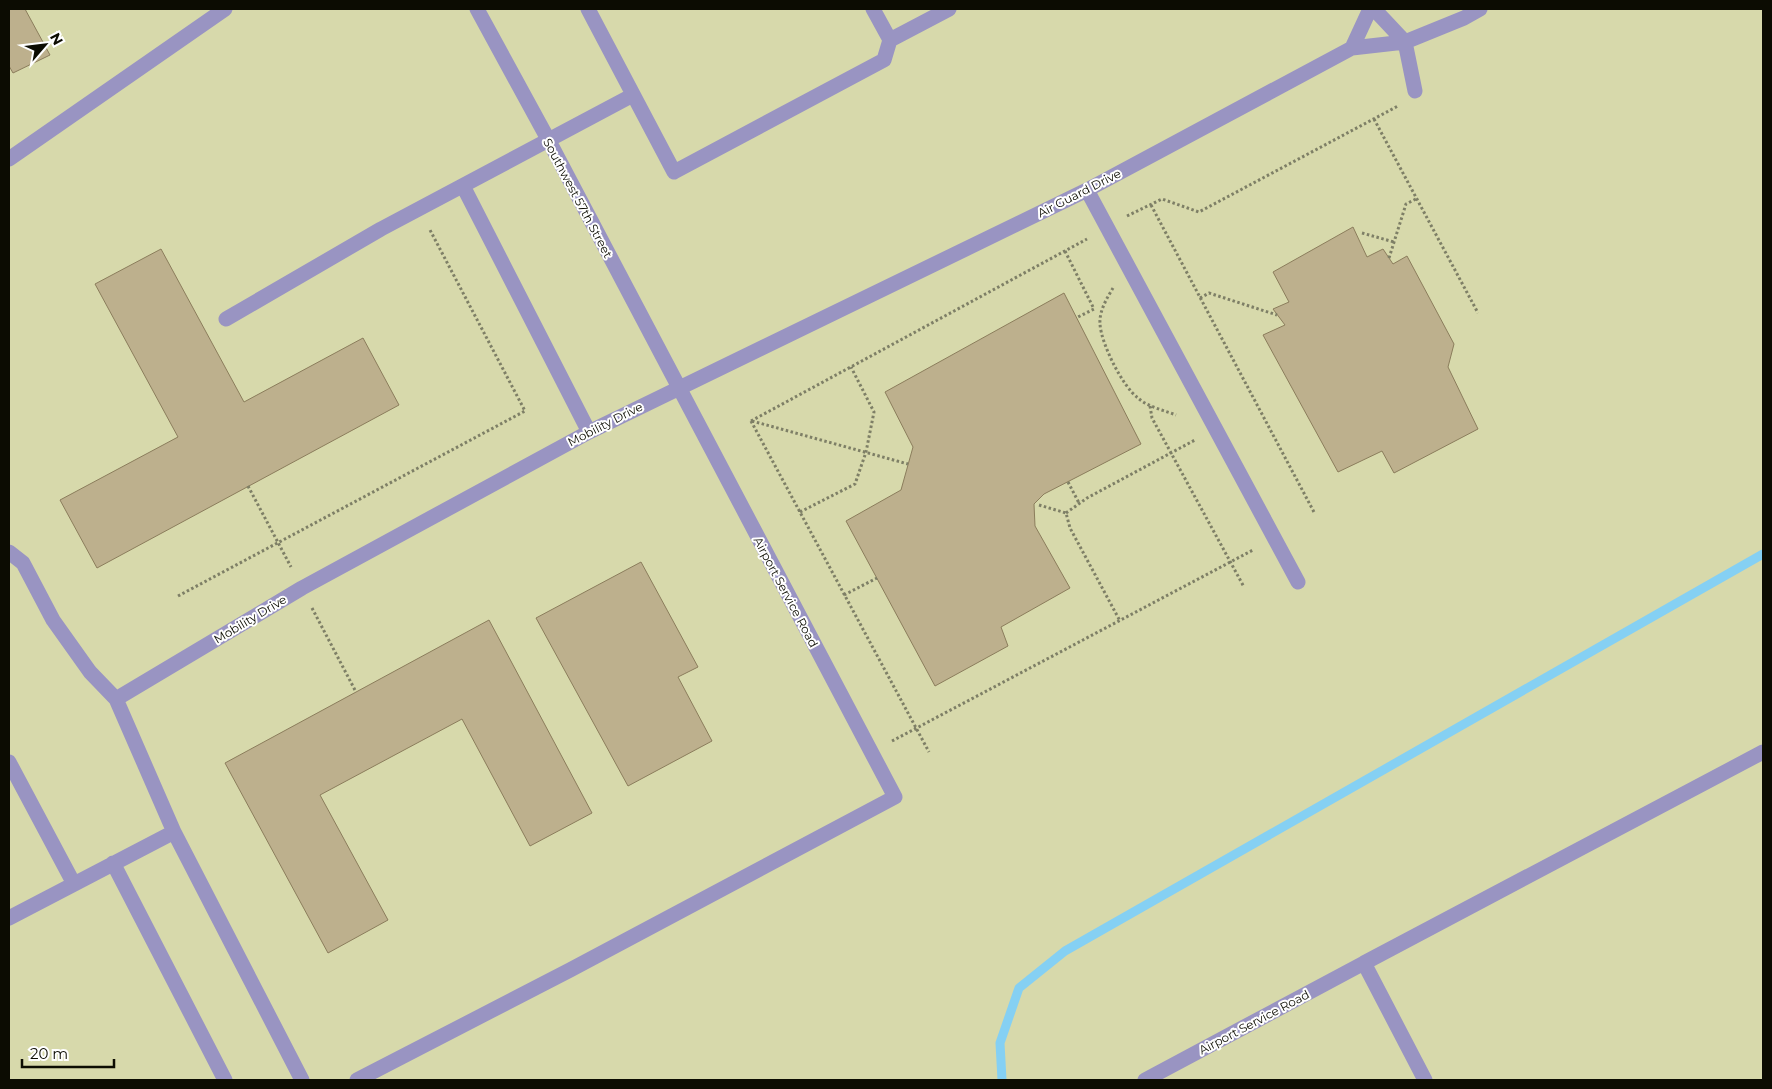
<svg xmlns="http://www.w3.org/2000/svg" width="1772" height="1089" font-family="Montserrat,sans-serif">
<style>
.built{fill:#d7d9ab}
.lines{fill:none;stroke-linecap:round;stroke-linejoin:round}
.stream{stroke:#85d0f3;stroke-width:9}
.building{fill:#bdb08d;stroke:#8b7d5c}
.path{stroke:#7e7f66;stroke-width:3;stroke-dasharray:2.5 2.5;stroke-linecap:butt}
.service{stroke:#9994c2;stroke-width:15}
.labels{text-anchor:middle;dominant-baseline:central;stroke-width:4;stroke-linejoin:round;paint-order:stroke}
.street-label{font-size:12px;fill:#0c0c02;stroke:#fff}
</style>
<rect width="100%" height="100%" fill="#e1e3bd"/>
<path class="built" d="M9,9h1754v1071h-1754z"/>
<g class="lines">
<path class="stream" d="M1002,1080l-2,-37 19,-55 46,-37 698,-397"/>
</g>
<path class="building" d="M9,9h16l25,46 -37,18 -4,-7z
M1353,227l14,30 16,-8 10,15 14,-8 47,88 -6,23 30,62 -84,44 -12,-22 -44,21 -75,-137 22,-10 -12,-16 16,-7 -16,-30z
M161,249l83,153 119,-64 36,67 -302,163 -37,-68 118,-63 -83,-153z
M1064,293l77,151 -97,50 -10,10 1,22 35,62 -69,39 7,19 -73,40 -89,-165 55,-31 12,-43 -28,-55z
M641,562l57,105 -20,10 34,64 -84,45 -92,-168z
M489,620l103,193 -62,33 -68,-127 -142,76 68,125 -60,33 -103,-190z"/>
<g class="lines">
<path class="path" d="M1374,119l104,194
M1151,205l164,309
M1127,216l35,-17 37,13 199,-106
M1362,233l32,9
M1065,251l29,58 -18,9
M1389,258l17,-54 10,-5
M1113,288c-6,10 -14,23 -13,36 1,19 22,62 38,74 10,9 25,12 38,17
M1200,298l9,-5 68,22
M1150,406l2,12 92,169
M751,421l336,-182
M751,421l178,331
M752,421l156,43
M1068,482l11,21
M248,486l43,81
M1039,505l27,8 4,15 50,93
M800,512l55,-28 11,-32 8,-40 -23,-45
M1066,513l21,-15 108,-58
M844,595l33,-17
M178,596l347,-185 -95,-181
M312,608l44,84
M892,741l361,-191"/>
<path class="service" d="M588,9l86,163 210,-112 6,-20 -17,-31
M1374,9l31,33 10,49
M890,40l59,-31
M1352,48l18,-39
M9,159l216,-150
M463,186l126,246
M1087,190l211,392
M226,319l155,-90 252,-134
M9,552l14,11 30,57 37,52 26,27
M9,762l65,122
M174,832l128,248
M113,863l112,217
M9,918l165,-86 -58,-133 186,-111 287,-156 498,-242 265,-142 53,-6 59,-24 16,-9
M357,1080l213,-110 325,-173 -346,-656 -72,-132
M1145,1080l219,-117
M1425,1080l-61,-117 399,-211"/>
</g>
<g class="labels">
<g class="street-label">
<text transform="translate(1079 193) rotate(-27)">Air Guard Drive</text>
<text transform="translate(578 198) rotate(62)">Southwest 57th Street</text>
<text transform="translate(605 424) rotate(-27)">Mobility Drive</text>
<text transform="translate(786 592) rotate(62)">Airport Service Road</text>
<text transform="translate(250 619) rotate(-31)">Mobility Drive</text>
<text transform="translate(1254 1022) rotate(-28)">Airport Service Road</text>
</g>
</g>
<rect width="1772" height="1089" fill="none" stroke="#0c0c02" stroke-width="20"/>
<g transform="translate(45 45) rotate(62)" stroke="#ffffff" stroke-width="4" paint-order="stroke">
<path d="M0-4L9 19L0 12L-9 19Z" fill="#0c0c02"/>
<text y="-8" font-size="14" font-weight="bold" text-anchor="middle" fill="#0c0c02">N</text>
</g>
<path d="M22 1059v8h92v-8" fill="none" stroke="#0c0c02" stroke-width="2.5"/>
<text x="30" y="1059" font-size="15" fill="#0c0c02" stroke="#ffffff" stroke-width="4" paint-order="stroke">20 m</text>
</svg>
